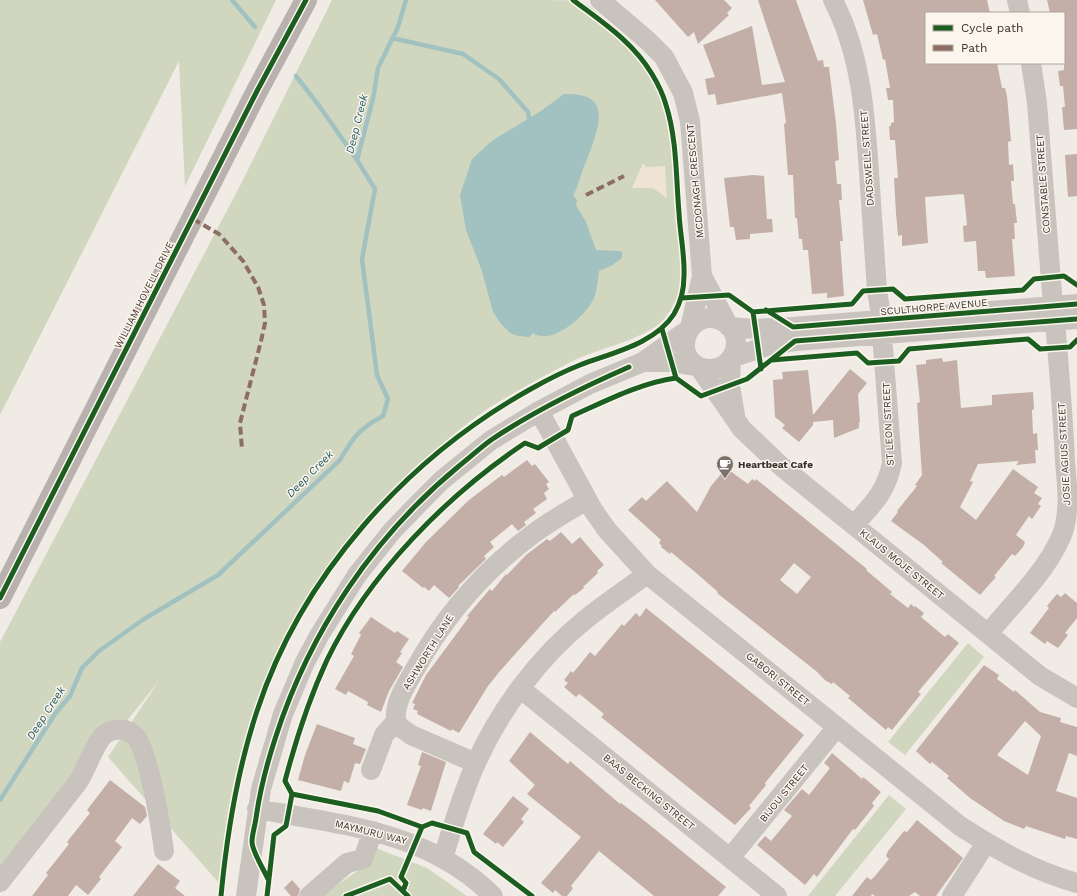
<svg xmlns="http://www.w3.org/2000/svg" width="1077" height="896" font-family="'Work Sans',sans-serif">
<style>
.green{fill:#d1d6bf}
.plaza{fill:#eee3d5}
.water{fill:#a1c2c1}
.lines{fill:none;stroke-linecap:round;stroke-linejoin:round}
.stream{stroke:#a1c2c1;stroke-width:4.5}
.building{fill:#c3afa7;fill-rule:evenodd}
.minor{stroke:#c9c3be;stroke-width:20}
.major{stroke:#b8b1ad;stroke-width:22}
.quiet{stroke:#8d6e63;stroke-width:4;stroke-dasharray:8 4;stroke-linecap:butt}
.cycleway-casing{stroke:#fbf5ee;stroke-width:8}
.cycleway{stroke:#1b5e20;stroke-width:5}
.labels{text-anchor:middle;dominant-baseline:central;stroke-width:3;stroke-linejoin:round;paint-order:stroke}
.street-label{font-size:10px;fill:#3b302b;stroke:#fbf5ee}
.poi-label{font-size:10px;font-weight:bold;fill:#3b302b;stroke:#fbf5ee;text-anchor:start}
.water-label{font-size:11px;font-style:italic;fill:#1f5a5e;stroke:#fbf5ee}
</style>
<rect width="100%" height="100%" fill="#f0ebe5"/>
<path class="green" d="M0,0h276l-91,186 -6,-125 -179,354z
M332,0c64,0 129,0 193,0 12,0 46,0 55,1 10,4 24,18 33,25 60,48 61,87 67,158 3,43 15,97 -15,134 -15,19 -63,30 -86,40 -27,13 -53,28 -79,43 -20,12 -38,26 -55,41 -98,78 -167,185 -202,305 -13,44 -19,90 -24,136l-111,-126 51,-76 -159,197v-236l242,-460z
M968,643l16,14 -79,98 -17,-13z
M889,795l17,14 -71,87h-27z
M376,848l51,20 40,28h-146l51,-35z"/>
<path class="plaza" d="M643,163l3,4 19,-1 2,32 -14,-10h-21z"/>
<path class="water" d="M564,94c48,-2 36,30 25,60 -5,12 -9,24 -13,36l-3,5 4,5 -1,5 10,17 10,28 24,1 2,1v6l-11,8 -12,5c-1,8 -2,19 -5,27 -8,18 -42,48 -61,35l-4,4 -10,-1 -9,-3 -9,-9 -8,-12 -11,-41 -16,-41 -6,-35 12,-36 21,-19 48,-29z"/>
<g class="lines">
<path class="stream" d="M232,0l23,27
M392,38l71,16 36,25 29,33 2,11
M296,76l24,31 37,53
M0,800l55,-86 15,-18 12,-28 17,-17 45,-32 74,-44 122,-115c14,-24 19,-31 43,-44l5,-17 -11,-24 -15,-116 13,-70 -18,-29 16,-61 5,-31 20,-41 8,-27"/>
</g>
<path class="building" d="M655,0h69l8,8 -5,5 2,2 -31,29 -4,-12 -6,5z
M758,0h38l22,61 5,-1 1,7h5l7,57 3,36 -4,1 2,23h4l1,16h-3l4,41h-3l4,55 -17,2v-5l-15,1 -4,-44h-5l-1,-11h-3l-2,-21h-2l-2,-43h-5l-4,-51 2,-1 -4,-30 -65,12 -2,-11 -7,1 -3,-16 10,-2 -12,-32 49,-19 10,59 23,-3z
M863,0h124l3,13h-64v50h71l5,25h3l2,8 4,45 -3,1 1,23 4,-1 1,17h-3l2,23h2l2,19h-3l1,16h-3l3,37 -29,2 -1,-7h-7l-2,-30 -12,1 -1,-16 4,-1 -3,-30 -2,-1 -37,3 3,46 -26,3v-11l-4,1 -2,-23 -2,-35h4l-3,-38h-5l-1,-14h2v-3l3,-1 -1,-22h-5l-2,-12h4l-5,-29 -2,1 -6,-26 -4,1z
M1047,0h30v129l-13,1 -2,-23h3l-2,-21h-3l-2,-15 6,-1v-57h-14z
M1077,154v42l-9,1 -3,-42z
M753,175l11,1 3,43h5l1,13 -23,2v5l-14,1 -2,-13h-4l-6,-49z
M942,358l1,4 14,-2 4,48 31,-3v-10l41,-3 1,17 -2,1 1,24 4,-1 1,17h-3l1,13 -20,2 3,-4 -41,3 -8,17 3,1 -13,25 16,13 37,-51 25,18 -4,6 8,5 -4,6 3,2 -9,13 -3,-3 -13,19 9,7 -2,5 -8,9 -3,-2 -18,22 2,1 -16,18 -39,-32 2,-1 -19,-17 -33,-24 7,-9 -1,-1 20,-25 -2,-1 7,-10 -5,-72 3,-1 -4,-37 10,-1v-4z
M850,369l17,14 -9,11 2,28h-1v6l-25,10 -1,-18 -20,2v3l-14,17 -17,-14 3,-3 -10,-8 -2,-37 10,-1 -1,-7 26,-2 5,45z
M527,460l5,6 3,-2 14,18 -3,2 3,5 -5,4 3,6 -14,10 3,4 -12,9 2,3 -8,6 -6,-7 -22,18 4,5 -10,9 2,3 -28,27 1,1 -10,11 -15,-13 -5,6 -5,-4 -1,1 -21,-17 24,-29 43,-42 33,-25 2,2z
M726,468l22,16 4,-5 3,2 1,-2 111,90 -1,1 26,22 -2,2 18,14 3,-4 3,3 1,-1 9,7 -3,4 24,20 3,-3 11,9 -41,49 3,2 -29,36 -4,-3 -2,3 -38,-32 2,-2 -17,-14 -1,2 -6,-3 -10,-10 -99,-78 1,-1 -23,-20 -24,-20 -1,2 -9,-7 1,-1 -3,-3 2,-3 -33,-30 14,-13 4,4 21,-20 30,31 14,-26zM794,563l17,14 -14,17 -17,-14z
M561,532l11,12 8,-7 24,28 -7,6 1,2 -15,14 1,1 -9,7 -1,-1 -19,18 -1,-1 -54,60 -12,15 -29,47 -7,-4 -1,2 -34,-17 1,-3 -5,-2 2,-5 -3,-1 14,-28 43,-58 -2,-1 23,-27 2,2 14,-17 1,1 19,-20 21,-16 3,2z
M1065,593l12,10v15l-12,15 3,2 -10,13 -11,-7 -2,3 -15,-11 19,-25 -2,-2 10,-12 4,3z
M646,608l158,127 -39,48 1,2 -17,21 2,2 -16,17 -134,-108 3,-3 -22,-18 -3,-2 -3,3 -12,-10 4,-4 -4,-3 7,-9 2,2 17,-21 5,4 27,-32 2,2 12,-13 4,4z
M371,617l24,16 2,-2 12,8 -9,13 2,1 -6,9 7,5 -14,24 -8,21 -14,-7 1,-3 -20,-11 -2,4 -11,-6 19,-33 -3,-2 10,-19 -2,-2z
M984,665l15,10 -2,4 17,13 1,-2 25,22 21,6 -1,4 17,5v29l-8,-3 -13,38 21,7v41l-11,-3 -1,3 -39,-13 -2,3 -20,-8 -34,-23 -23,-20 2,-2 -17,-14 -2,2 -14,-13zM1025,721l16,15 -13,39 -31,-20z
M317,724l38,14 -2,6 13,5 -6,15 -5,-1 -6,20 -5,-2 -3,10 -43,-11 7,-25z
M530,732l38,32 2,-3 50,43 1,-1 25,19 80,65 -8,9h-64l-55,-45 -28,35 2,2 -6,8h-5l-7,-6 -2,3 -12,-10 40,-46 -54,-43 8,-9 -26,-24z
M422,752l24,10 -15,49 -8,-3 -1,2 -15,-5 14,-39 -3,-1z
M832,753l30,26 1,-2 18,15 -9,11 2,3 -19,24 -2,-1 -36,48 -3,-3 -9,11 -48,-40 8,-9 6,5 21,-25 -8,-6 18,-21 7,6 21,-27 -6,-5z
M110,780l35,27 2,9 -7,8 -8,-6 -17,23 7,6 -23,30 2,2 -13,16 -12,-10 -8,11h-36l16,-21 -2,-2 23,-29 -2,-2 23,-29 -3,-3z
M513,796l16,13 -8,10 3,3 -21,25 -6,-5 -1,2 -13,-10z
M917,820l46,38 -27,38h-16l-5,-4 -6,4h-34l-3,-2 -1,2h-19l15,-19 4,3 4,-4 14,-17 -3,-3 2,-5 16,-20 3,1z
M158,864l22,17 -5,7 10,8h-52z
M292,880l8,9 -2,7h-7l-7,-8z"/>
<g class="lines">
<path class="minor" d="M600,0l47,40 17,17 19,36 7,28 12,155 -12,52
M833,0c28,54 32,113 36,172 3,40 5,79 8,119l5,29
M1017,0l3,13
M1031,63l6,40 16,203
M702,276l26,49
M729,327l26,2 38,-2 284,-23
M731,358l42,-14 22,-3 282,-22
M731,359l-1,27 5,29
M643,362h28l24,4
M699,367c34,12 52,-34 21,-47 -30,-12 -50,33 -21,47l43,62 40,38 258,209 37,22
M539,411l54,99 14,20 40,44 313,252c36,23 75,46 117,57
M854,525c19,-21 32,-33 38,-62l-10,-128
M988,634c24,-30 58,-62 73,-97 10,-23 6,-52 4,-76 -2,-47 -6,-93 -10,-140
M521,689l256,207
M476,763l-65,-28 -11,-8 -4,-6c-2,-18 9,-34 18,-50 29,-53 70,-101 119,-137 17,-13 35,-23 54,-34
M371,770l13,-35 12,-14
M257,809c85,16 171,22 236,87
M443,858c10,-32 19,-64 33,-95 24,-54 64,-107 110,-144 20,-16 41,-30 61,-45
M730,858l107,-131
M0,882l78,-100c9,-13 16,-39 27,-48 10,-7 23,-6 31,3 13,17 25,90 28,114
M246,896l15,-107 22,-75 22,-52 15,-28 37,-59 35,-44 27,-28 23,-23 48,-39 49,-30 51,-27 53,-22 45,-32
M309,896l38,-33 16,-4 10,-28
M952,896l34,-53"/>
<path class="major" d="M0,598l257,-507 49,-91"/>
<path class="quiet" d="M586,195l38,-19
M193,219l26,15 24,27 15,26 6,18 1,18 -4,18 -21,82 2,27"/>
<g class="cycleway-casing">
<path id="cycleway" d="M682,298l47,-3 24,17 99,-8 11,-13 30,-2 12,10 118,-9 11,-11 30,-3 13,9
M766,310l27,17 284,-23
M753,312l8,57
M662,329l14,49 25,18 46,-17 48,-38 282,-22
M772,360l85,-7 11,10 31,-2 10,-12 119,-10 12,10 30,-2 7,-7
M0,598l257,-507 49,-91
M292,794l86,17 44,16 10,-4 35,10 7,19 58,44
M268,879c-4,-9 -16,-28 -16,-37 0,-8 3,-16 4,-24 4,-28 11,-55 20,-82 34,-105 98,-200 183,-270 10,-8 21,-18 32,-26 43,-29 90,-52 138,-73
M403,891l3,-8 -5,-6 21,-50
M221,896c6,-63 16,-125 36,-185 44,-135 149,-252 272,-321 16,-9 33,-18 51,-25 31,-12 75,-21 94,-51 7,-12 10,-25 10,-38 1,-21 -4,-42 -5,-63 -3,-35 -2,-74 -13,-108 -3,-11 -8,-21 -14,-31 -19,-32 -50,-52 -79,-74
M267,896l7,-61 12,-9 6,-32 -7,-13c11,-42 24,-82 42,-121 41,-85 120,-165 198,-217l13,5 30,-18 4,-14c34,-15 68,-33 104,-38
M346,896l44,-17 18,17"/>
</g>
<use href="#cycleway" class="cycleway"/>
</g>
<defs>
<g id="cafe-pin" transform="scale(0.9)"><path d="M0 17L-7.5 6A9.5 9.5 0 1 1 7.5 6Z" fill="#7a716c" stroke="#fbf5ee"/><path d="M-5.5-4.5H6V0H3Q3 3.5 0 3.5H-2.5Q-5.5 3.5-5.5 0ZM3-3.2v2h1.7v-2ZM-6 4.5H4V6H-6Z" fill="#fff"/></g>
</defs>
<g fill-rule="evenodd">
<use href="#cafe-pin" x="725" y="464"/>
</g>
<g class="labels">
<g class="street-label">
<text transform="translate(867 158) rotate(-94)">DADSWELL STREET</text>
<text transform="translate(695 181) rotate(-95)">MCDONAGH CRESCENT</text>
<text transform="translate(1043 184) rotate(-94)">CONSTABLE STREET</text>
<text transform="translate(144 295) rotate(-63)">WILLIAM HOVELL DRIVE</text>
<text transform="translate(934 307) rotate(-5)">SCULTHORPE AVENUE</text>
<text transform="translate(888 424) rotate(-93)">ST LEON STREET</text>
<text transform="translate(1064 454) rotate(-93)">JOSIE AGIUS STREET</text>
<text transform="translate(902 564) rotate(39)">KLAUS MOJE STREET</text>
<text transform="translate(428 652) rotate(-58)">ASHWORTH LANE</text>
<text transform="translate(778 679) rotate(39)">GABORI STREET</text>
<text transform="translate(649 792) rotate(39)">BAAS BECKING STREET</text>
<text transform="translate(784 793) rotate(-51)">BIJOU STREET</text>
<text transform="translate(371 832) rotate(14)">MAYMURU WAY</text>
</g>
<g class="poi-label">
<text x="738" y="464">Heartbeat Cafe</text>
</g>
<g class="water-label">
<text transform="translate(357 124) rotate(-76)">Deep Creek</text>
<text transform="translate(310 474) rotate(-45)">Deep Creek</text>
<text transform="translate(46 713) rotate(-57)">Deep Creek</text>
</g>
</g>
<rect x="925" y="12" width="140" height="52" fill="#fbf5ee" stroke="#aea6a0"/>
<rect x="933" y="25" width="20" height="6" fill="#1b5e20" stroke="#aea6a0"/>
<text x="961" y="32" font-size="12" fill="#3b302b">Cycle path</text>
<rect x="933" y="45" width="20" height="6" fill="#8d6e63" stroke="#aea6a0"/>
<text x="961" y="52" font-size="12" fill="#3b302b">Path</text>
</svg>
